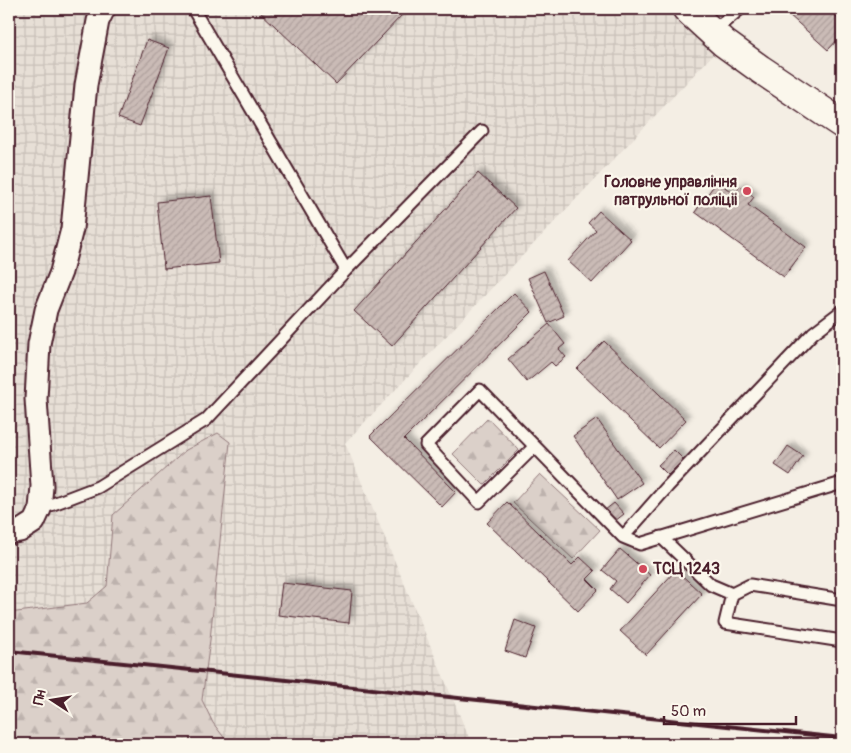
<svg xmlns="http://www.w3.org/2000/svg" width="851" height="753" font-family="Pangolin,sans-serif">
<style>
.industrial{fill:url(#industrial-grid)}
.forest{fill:url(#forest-firs);stroke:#92787a}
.building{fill:url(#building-hatch);stroke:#4a1f2b;filter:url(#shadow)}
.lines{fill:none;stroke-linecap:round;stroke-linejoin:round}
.service-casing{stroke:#4a1f2b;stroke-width:15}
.minor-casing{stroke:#4a1f2b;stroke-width:25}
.primary-casing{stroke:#4a1f2b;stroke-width:31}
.service{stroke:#fbf7ec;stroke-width:11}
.minor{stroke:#fbf7ec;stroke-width:21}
.primary{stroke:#fbf7ec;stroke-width:28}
.rail{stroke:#4a1f2b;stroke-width:4}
.poi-dot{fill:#d1495b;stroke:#fbf7ec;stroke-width:2}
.labels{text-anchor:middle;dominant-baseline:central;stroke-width:4.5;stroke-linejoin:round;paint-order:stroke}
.poi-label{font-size:16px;font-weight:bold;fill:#4a1f2b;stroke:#fbf7ec;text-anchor:end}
</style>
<defs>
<pattern id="industrial-grid" width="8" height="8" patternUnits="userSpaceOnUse" patternTransform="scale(1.25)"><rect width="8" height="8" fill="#e7dfd6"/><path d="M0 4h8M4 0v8" fill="none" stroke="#c8bfb8"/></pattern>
<pattern id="forest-firs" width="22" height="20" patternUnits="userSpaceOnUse" patternTransform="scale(1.25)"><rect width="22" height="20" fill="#dbd0c9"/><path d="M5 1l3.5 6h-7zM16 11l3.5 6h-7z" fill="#bdb2ad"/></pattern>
<pattern id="building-hatch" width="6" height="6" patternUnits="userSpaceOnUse" patternTransform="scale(1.25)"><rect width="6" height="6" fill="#cabbb6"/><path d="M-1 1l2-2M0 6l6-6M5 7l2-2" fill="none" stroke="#afa09d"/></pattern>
<filter id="shadow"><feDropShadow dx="4.5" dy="-4.5" stdDeviation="2.5" flood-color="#0004"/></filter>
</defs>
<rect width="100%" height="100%" fill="#f4eee4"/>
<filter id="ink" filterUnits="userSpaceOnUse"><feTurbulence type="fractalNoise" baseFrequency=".02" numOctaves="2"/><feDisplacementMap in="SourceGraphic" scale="10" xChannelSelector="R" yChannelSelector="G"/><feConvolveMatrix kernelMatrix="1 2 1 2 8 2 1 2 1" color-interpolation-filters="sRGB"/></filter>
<g filter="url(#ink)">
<path class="industrial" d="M9,9h678l37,34 -379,400 125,297 40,4h-501z"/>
<path class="forest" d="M488,418l31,32 -35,35 -31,-31z
M218,433l12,9 -20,198 -8,60 11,23 16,21h-220v-131l78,-10 20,-17 6,-71 73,-65z
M540,474l60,56 -27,29 -60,-56z"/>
<path class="building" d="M257,9h139l6,6 -66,69z
M793,9h35l14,13v13l-14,15 -40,-36z
M147,40l22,8 -29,78 -22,-8z
M478,173l38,35 -124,138 -38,-35z
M717,181l17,13 6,-8 7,5 7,6 -6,8 58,42 -22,30 -89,-65z
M211,196l8,67 -55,6 -7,-67z
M599,211l32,29 -39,43 -24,-22 28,-31 -8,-7z
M544,271l20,45 -16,7 -20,-45z
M514,293l18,19 -128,127 52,53 -14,15 -72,-71z
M549,324l16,20 -6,5 7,8 -11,9 -4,-4 -24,20 -19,-23z
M604,341l82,79 -27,28 -82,-79z
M597,419l45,64 -25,17 -44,-64z
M788,446l15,10 -13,19 -15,-10z
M674,450l10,10 -16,15 -10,-10z
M507,502l65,63 8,-8 15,14 -8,8 11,11 -20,21 -91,-88z
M614,503l10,11 -9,7 -10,-11z
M620,549l30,26 -24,28 -16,-14 6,-8 -14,-11z
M676,570l26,24 -56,61 -26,-24z
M282,583l70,8 -3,32 -71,-8z
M515,620l21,8 -11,30 -20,-7z"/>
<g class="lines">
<g class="service-casing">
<path id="service" d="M193,9l153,261 136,-139
M712,32l28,-23
M534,447l-55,55 -53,-57 54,-55 143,147 17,7 202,-61
M40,509l58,-22 108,-67 140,-150
M623,537l45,-51 145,-153 29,-22
M661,537l50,48 21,9
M842,600l-92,-15 -18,9 -7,29 117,18"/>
</g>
<g class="minor-casing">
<path id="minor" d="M9,533l11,-2 14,-9 6,-13 2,-23 -6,-87 3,-55 7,-34 15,-38 11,-43 14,-144 12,-64 6,-12"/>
</g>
<g class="primary-casing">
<path id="primary" d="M687,9l37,34 36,26 82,55"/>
</g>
<use href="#service" class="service"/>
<use href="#minor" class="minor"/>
<use href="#primary" class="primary"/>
<path class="rail" d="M9,651l833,87"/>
</g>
</g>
<g class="poi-dot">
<circle cx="747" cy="191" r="5"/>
<circle cx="643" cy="569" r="5"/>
</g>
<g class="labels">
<g class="poi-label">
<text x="737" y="182">Головне управління<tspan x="737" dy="18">патрульної поліціі</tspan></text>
<text x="653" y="569" text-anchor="start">ТСЦ 1243</text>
</g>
</g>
<rect width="851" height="753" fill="none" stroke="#fbf7ec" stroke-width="30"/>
<rect x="15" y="15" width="821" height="723" fill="none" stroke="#4a1f2b" stroke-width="2" filter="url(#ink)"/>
<g transform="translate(52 700) rotate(282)" stroke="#fbf7ec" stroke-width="4" paint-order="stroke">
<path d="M0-4L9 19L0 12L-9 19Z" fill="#4a1f2b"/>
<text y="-8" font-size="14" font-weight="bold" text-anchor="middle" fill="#4a1f2b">Пн</text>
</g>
<path d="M664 716v8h132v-8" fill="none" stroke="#4a1f2b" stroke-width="2.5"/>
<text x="671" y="716" font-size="15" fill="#4a1f2b" stroke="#fbf7ec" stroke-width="4" paint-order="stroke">50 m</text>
</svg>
